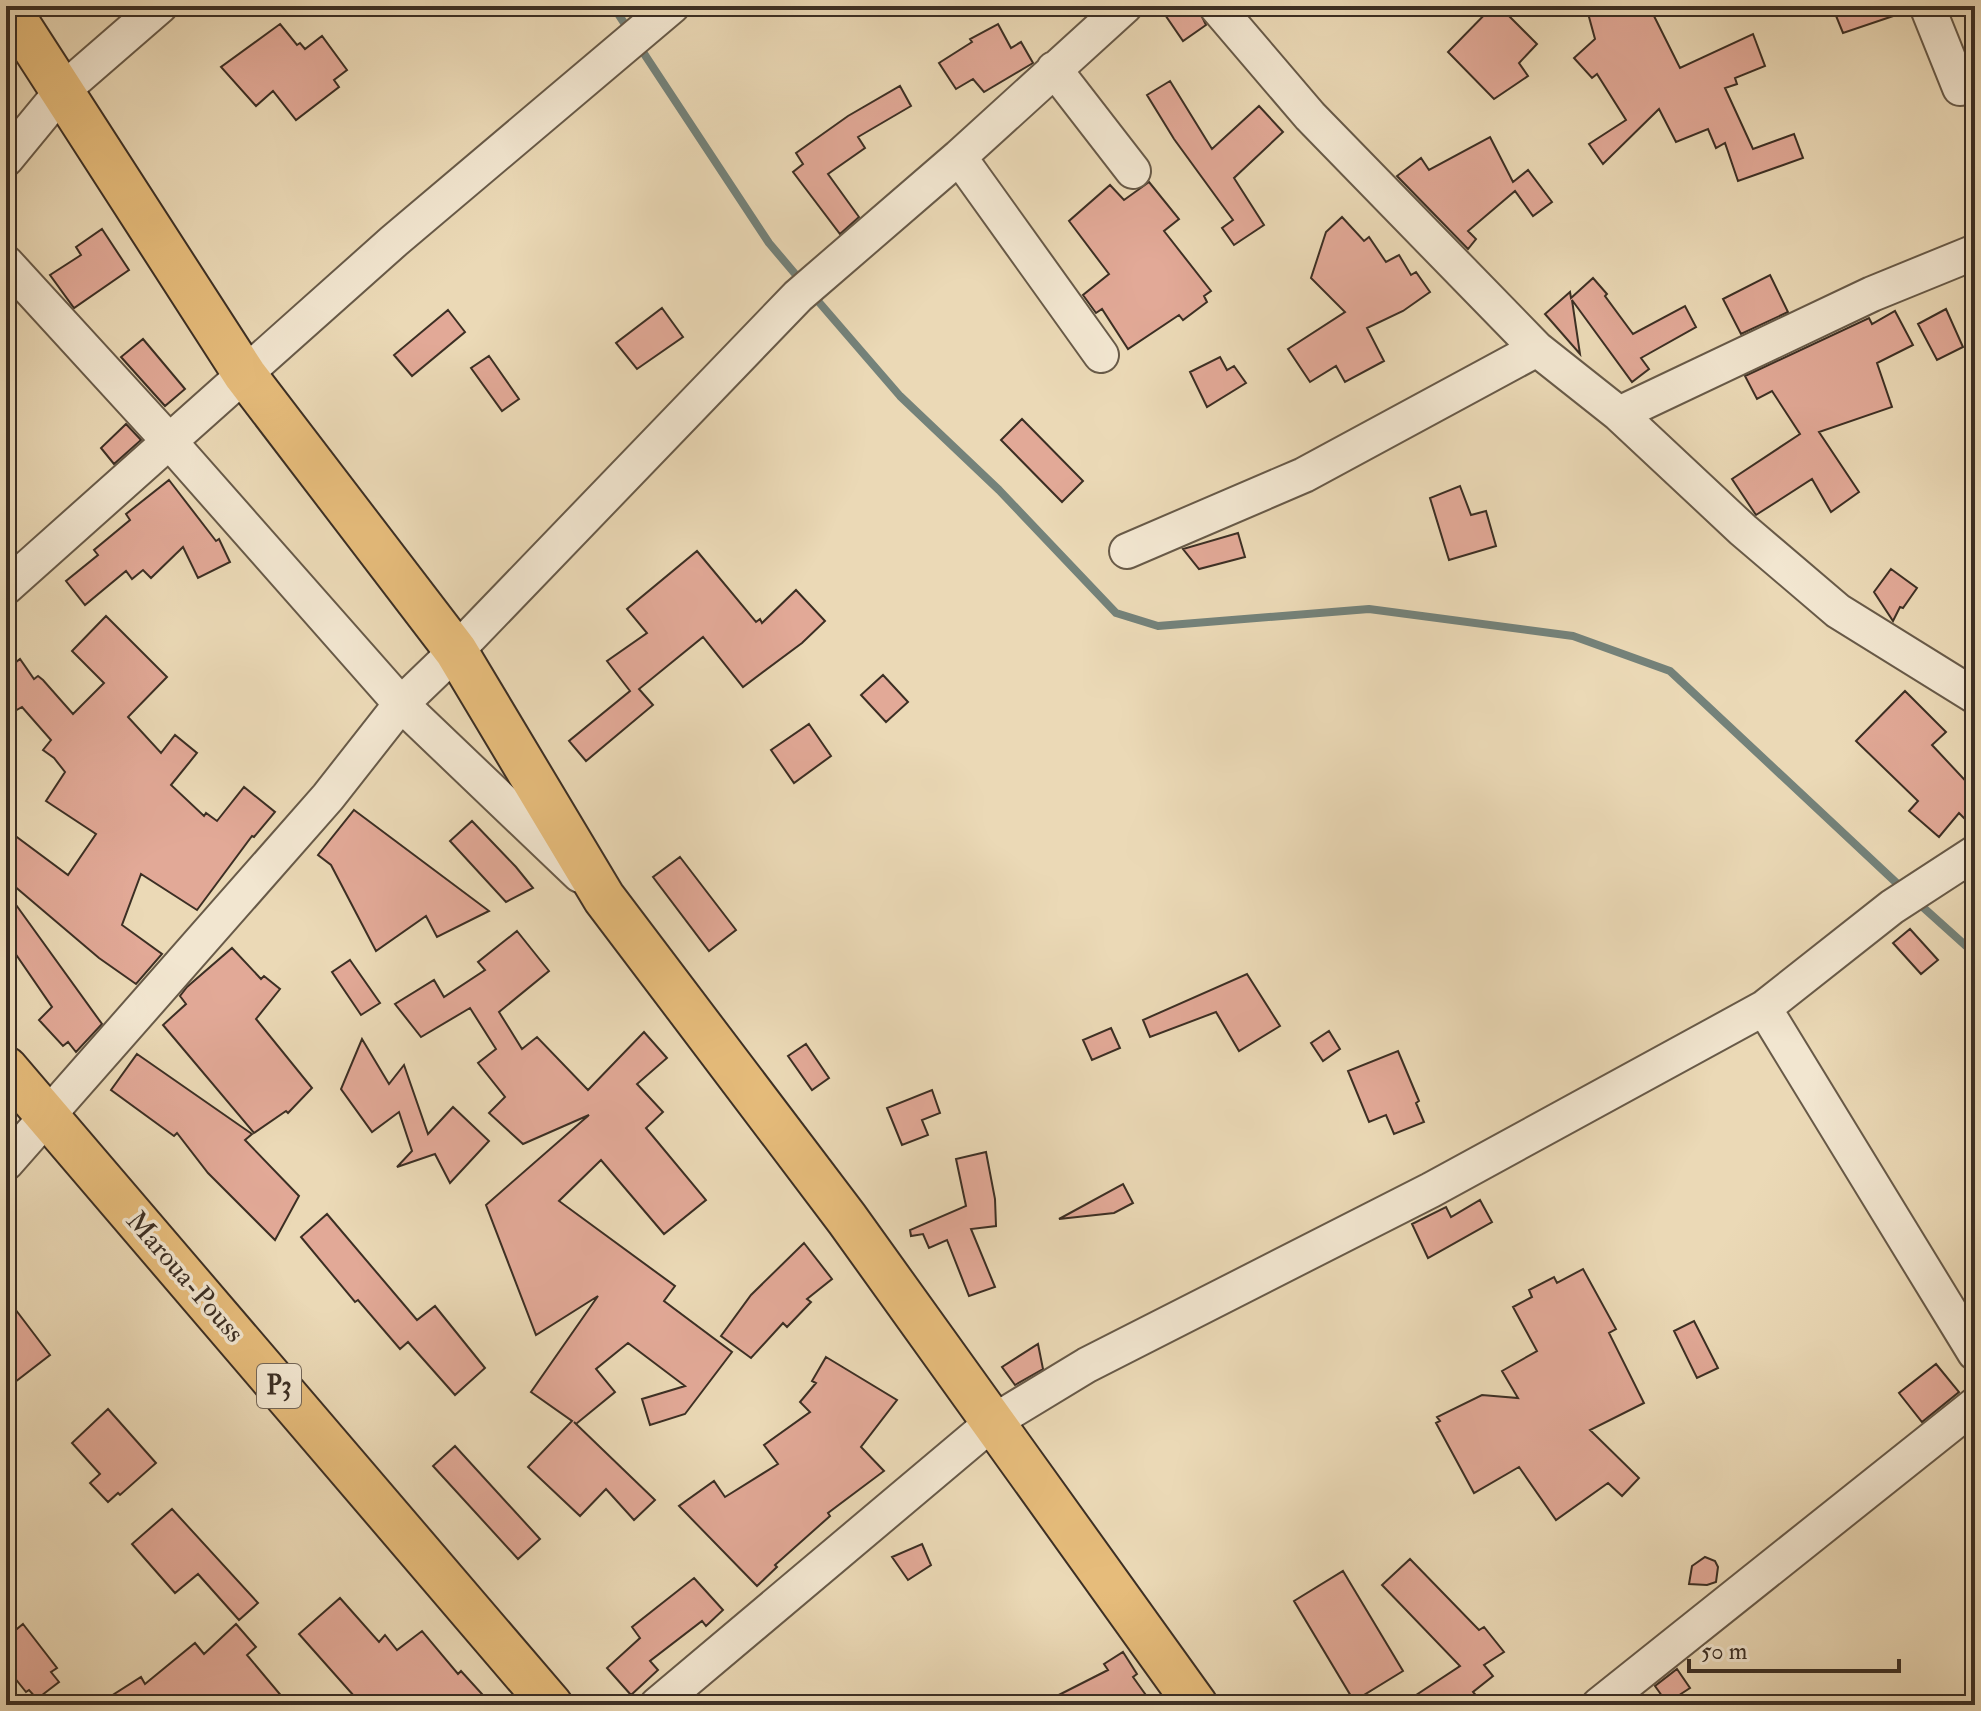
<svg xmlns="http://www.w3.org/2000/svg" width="1981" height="1711" font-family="'IM FELL Double Pica',serif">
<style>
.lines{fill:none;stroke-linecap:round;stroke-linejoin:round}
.stream{stroke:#74827a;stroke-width:8}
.building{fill:#e2a997;stroke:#3c2f24;stroke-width:2}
.minor-casing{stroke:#685a48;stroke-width:38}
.major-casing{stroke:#3c2f24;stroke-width:46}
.minor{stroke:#f2e6d0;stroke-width:34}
.major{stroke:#e6bc7b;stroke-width:42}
.labels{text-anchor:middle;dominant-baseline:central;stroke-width:7;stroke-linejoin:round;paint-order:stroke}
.shield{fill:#f2e6d0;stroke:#736658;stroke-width:2}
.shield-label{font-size:26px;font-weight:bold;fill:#3c2f24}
.street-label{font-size:28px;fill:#3c2f24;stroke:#f2e6d0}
</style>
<rect width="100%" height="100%" fill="#ebd9b6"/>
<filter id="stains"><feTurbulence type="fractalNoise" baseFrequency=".0025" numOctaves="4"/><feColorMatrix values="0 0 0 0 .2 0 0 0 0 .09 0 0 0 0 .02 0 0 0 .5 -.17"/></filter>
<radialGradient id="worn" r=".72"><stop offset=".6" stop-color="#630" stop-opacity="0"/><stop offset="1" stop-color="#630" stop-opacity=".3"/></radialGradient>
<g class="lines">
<path class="stream" d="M613,6l17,26
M637,43l132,200 33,39
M811,293l89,103 99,94 117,123 42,13 211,-17 204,27 97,35 233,218
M1916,901l59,53"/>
</g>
<path class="building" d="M1159,6h38l9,19 -23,16z
M1493,6h6l38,38 -18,19 9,13 -34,23 -46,-47z
M1586,6h63l31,62 73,-34 12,32 -30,12 2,6 -12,4 28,61 41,-15 9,24 -65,23 -13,-38 -9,5 -8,-19 -32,13 -17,-33 -56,55 -14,-20 37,-24 -29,-46 -5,4 -18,-20 21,-19z
M1832,6h75l1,5 -65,22z
M280,24l17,21 3,-2 5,6 17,-13 25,34 -13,10 5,7 -43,33 -23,-29 -17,15 -35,-39z
M998,24l13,24 10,-6 12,21 -49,29 -11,-13 -17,10 -17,-26 33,-21 -2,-3z
M1170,81l42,68 47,-43 24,26 -49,46 30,47 -30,20 -12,-17 11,-8 -59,-81 -27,-44z
M900,86l11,20 -53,31 7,11 -37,26 31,43 -19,17 -47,-62 10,-8 -7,-11 52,-37z
M1490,137l23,45 15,-12 24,32 -19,14 -18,-25 -47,40 8,8 -8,10 -71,-73 24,-18 8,12z
M1149,182l30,37 -15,12 47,60 -7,5 3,6 -24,18 -4,-5 -51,34 -26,-40 -6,4 -13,-18 26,-21 -40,-53 41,-36 14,15z
M1342,217l22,24 5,-4 17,25 13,-7 12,20 5,-3 14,20 -27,19 -36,17 17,33 -39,21 -9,-16 -26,16 -22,-33 57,-37 -34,-34 15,-46z
M102,229l27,41 -55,38 -24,-33 31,-20 -5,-8z
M1770,275l18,37 -47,22 -18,-35z
M1593,278l14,16 -2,2 28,38 52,-28 11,21 -55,31 8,11 -17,13 -60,-82 8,54 -35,-40 25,-22 1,6z
M662,308l21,29 -46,32 -21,-26z
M1946,309l17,38 -26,13 -19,-36z
M448,310l17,22 -53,44 -18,-21z
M1895,311l18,34 -36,18 15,44 -73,25 40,60 -28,20 -19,-33 -56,36 -24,-36 68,-45 -28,-43 -15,8 -12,-23 124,-58 3,6z
M143,339l42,50 -20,17 -44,-49z
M489,356l30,43 -17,12 -31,-43z
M1220,357l7,13 7,-4 12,17 -39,24 -17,-35z
M1022,419l61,62 -21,21 -61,-62z
M126,424l15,16 -27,24 -13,-16z
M169,480l47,61 3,-2 11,23 -32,16 -15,-31 -32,31 -8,-8 -11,9 -6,-8 -41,34 -19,-24 32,-26 -4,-5 36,-30 -4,-6z
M1460,486l11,29 15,-4 10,35 -47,14 -19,-62z
M1238,533l7,24 -46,12 -16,-20z
M697,551l59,71 4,-3 2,4 34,-33 29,31 -23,22 -59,44 -40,-50 -64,52 14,16 -67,56 -17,-20 61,-50 -23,-30 40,-28 -20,-24z
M1891,569l26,19 -14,20 -3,-1 -7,14 -19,-29z
M106,616l61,61 -39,40 33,36 14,-18 22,18 -26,32 33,31 2,-3 11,8 27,-34 31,25 -21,25 -2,-1 -55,74 -56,-36 -19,51 40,29 -26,30 -37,-26 -93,-79v-50l62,46 28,-41 -50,-33 19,-29 -11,-14 -11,-8 8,-10 -29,-33 -16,9v-46l14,-11 14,20 4,-3 5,4 30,34 31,-31 -32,-32z
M883,675l25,27 -22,20 -25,-27z
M1905,691l41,41 -14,13 43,46v38l-16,-16 -20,24 -30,-26 9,-10 -62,-60z
M809,724l22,32 -37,27 -23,-33z
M354,810l135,101 -52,26 -11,-21 -50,35 -45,-86 -13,-10z
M472,821l44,46 17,21 -27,14 -56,-61z
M680,857l56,73 -27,21 -56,-74z
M6,891l96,133 -26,28 -8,-10 -5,4 -24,-26 13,-13 -46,-67z
M1910,929l28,31 -17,14 -28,-31z
M517,931l32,40 -50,41 23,37 15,-12 51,53 56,-58 23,26 -30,26 26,28 -17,16 60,72 -42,34 -63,-74 -42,41 116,85 -11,15 68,51 -47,62 -35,11 -8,-26 43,-13 -57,-43 -32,26 19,23 -39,32 -2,-2 81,78 -21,20 -28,-31 -26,27 -52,-49 44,-46 -41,-29 67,-96 -62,39 -50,-130 103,-90 -66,29 -34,-31 16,-16 -27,-34 18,-14 -26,-41 -49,29 -26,-33 39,-24 10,17 41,-27 -7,-8z
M232,948l29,31 3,-3 16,13 -24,30 56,69 -24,25 -2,-2 -32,22 -91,-108 23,-21 -6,-8 7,-9z
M350,960l30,43 -19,12 -29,-43z
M1247,974l33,52 -41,25 -23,-39 -66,25 -7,-17z
M1111,1028l9,20 -28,12 -9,-20z
M1329,1031l11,18 -17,12 -12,-18z
M362,1039l27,45 15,-19 24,69 25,-27 36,34 -39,42 -15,-29 -38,13 15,-16 -13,-39 -27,20 -31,-43z
M806,1044l23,34 -17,12 -24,-34z
M1398,1051l21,50 -3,2 8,19 -30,12 -8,-19 -17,7 -21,-51z
M137,1054l115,80 -7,6 54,56 -24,44 -67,-67 -31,-40 -3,3 -63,-46z
M932,1090l8,23 -18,7 6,15 -26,10 -15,-37z
M986,1152l9,47 1,27 -25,3 24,58 -26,9 -22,-56 -18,8 -6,-14 -12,2 -1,-6 56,-24 -10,-47z
M1123,1184l10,19 -19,10 -55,6z
M1480,1200l12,22 -64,36 -16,-34 34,-17 5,10z
M327,1214l90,106 18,-14 50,62 -30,27 -47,-53 -8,7 -42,-49 -3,2 -54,-65z
M804,1243l28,36 -25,20 4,3 -24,25 -4,-4 -32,35 -30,-22 30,-41z
M1583,1269l33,60 -7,4 35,70 -54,27 49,48 -17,18 -14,-13 -52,37 -37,-53 -45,26 -38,-70 4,-2 -3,-4 45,-22 36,3 -16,-27 35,-20 -24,-44 19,-10 -3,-7 25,-13 3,6z
M6,1297l44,58 -44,34z
M1694,1321l24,47 -21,10 -23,-47z
M1038,1344l5,25 -28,16 -13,-18z
M826,1357l71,43 -36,47 23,24 -56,42 2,3 -55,49 2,2 -20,19 -78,-80 35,-25 11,16 53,-33 -14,-19 46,-33 -10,-10 16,-19 -4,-2z
M1936,1364l23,28 -37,30 -23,-29z
M108,1409l48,54 -36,32 -2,-2 -10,9 -18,-19 10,-9 -28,-31z
M455,1446l85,93 -22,20 -85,-93z
M172,1509l86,94 -19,17 -41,-46 -23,19 -43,-49z
M922,1544l9,21 -23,15 -16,-23z
M1705,1557l10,4 3,6 -2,15 -9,3 -18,-1 3,-18z
M1410,1559l69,71 5,-3 20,25 -20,13 9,11 -20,16 11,13h-83l59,-39 -78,-81z
M1343,1571l60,100 -49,30 -60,-100z
M694,1578l29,32 -17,16 -4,-5 -52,40 8,9 -27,25 -24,-27 33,-30 -8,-11z
M340,1598l39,44 6,-7 12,15 25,-19 36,43 3,-3 31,34h-130l-63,-71z
M23,1624l34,44 -6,4 8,10 -22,17 -8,-9 -3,2 -20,-25v-29z
M236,1624l20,23 -9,8 42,50h-192l44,-28 4,7 50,-41 9,11z
M1123,1652l14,22 -4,3 20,28h-114l69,-35 -4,-6z
M1677,1669l13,19 -23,15 -12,-17z"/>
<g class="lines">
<g class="minor-casing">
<path id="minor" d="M1216,6l94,110 227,233
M1927,6l33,82
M1054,69l79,102
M959,157l142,198
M6,159l56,-68 98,-85
M6,263l163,178 232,263 179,171
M1619,414l253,-120 103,-42
M1127,551l177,-76 233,-126 82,65 124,116 95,81 137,85
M6,587l388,-346 278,-235
M1764,1008l211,345
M6,1163l322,-366 73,-93 55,-53 342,-355 161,-139 166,-151
M657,1705l336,-283 94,-57 344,-175 333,-182 128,-101 83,-54
M1599,1705l376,-300"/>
</g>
<g class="major-casing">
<path id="major" d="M7,6l238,369 211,276 148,247 243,321 349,486
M6,1068l545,637"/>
</g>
<use href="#minor" class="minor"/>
<use href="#major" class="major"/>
</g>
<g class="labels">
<rect class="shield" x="257" y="1364" width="44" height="44" rx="6"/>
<g class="shield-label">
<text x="279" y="1386">P3</text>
</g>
<g class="street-label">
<text transform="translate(185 1277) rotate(49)">Maroua-Pouss</text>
</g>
</g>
<rect width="1981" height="1711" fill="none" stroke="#ebd9b6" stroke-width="32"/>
<rect x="8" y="8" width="1965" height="1695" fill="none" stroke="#3c2f24" stroke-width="4"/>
<rect x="16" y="16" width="1949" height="1679" fill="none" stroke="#3c2f24" stroke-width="2"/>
<path d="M1689 1659v12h210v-12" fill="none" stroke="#3c2f24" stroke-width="4"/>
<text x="1701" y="1659" font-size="24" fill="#3c2f24" stroke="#f2e6d0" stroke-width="6" paint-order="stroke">50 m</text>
<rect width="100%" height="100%" filter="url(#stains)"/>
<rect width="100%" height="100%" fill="url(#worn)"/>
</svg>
